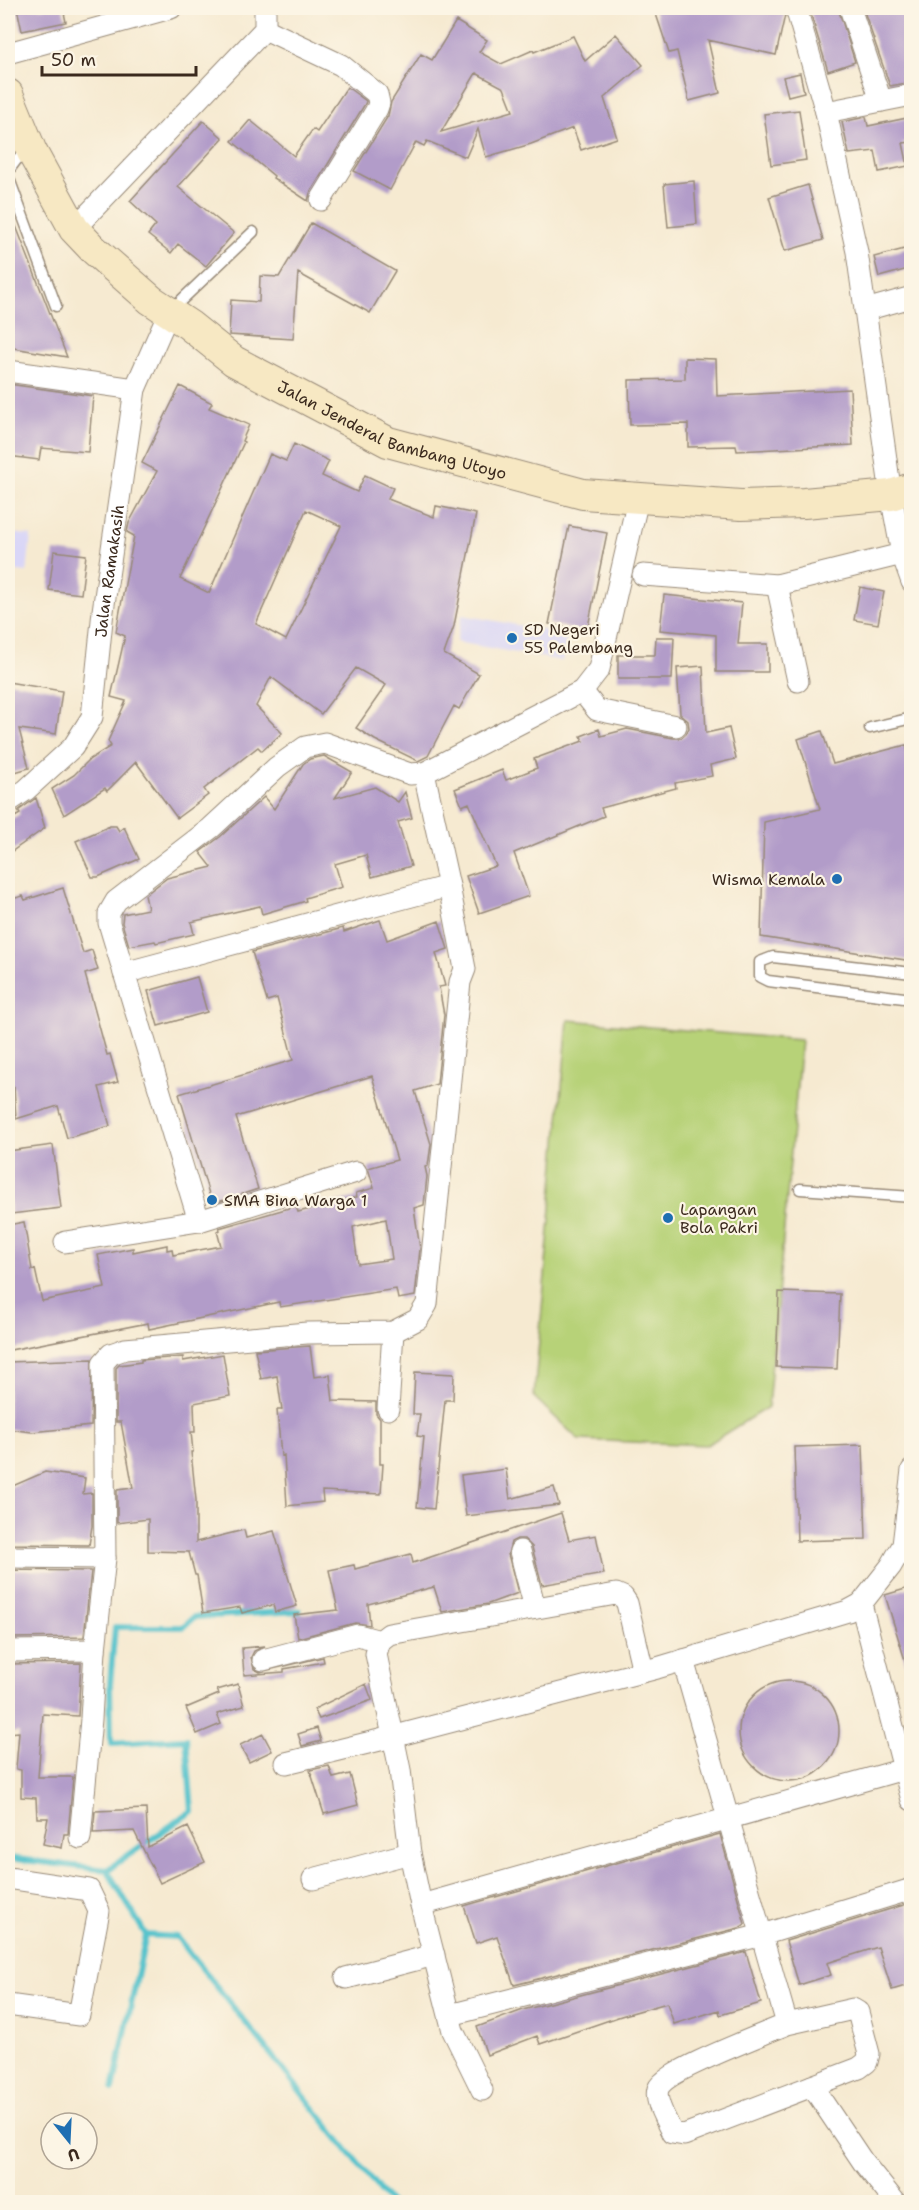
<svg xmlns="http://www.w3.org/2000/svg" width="919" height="2210" font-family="'Shantell Sans',sans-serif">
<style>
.built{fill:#d9d6f7}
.green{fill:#b7d278;stroke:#797e4b;stroke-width:1.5}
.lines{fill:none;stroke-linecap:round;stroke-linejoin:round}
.stream{stroke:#56c3cc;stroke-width:6}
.building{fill:#b29cc9;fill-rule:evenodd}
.lane-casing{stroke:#988a78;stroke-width:13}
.street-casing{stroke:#988a78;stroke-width:23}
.secondary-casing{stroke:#988a78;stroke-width:32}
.lane{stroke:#fff;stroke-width:10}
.street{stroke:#fff;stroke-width:21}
.secondary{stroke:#f7e8c3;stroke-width:30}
.poi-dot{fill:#1f6fb2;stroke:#fcf5e5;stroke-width:2}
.labels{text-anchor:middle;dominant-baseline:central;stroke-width:4.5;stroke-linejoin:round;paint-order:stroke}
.street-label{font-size:16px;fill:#3b2a1e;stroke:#fcf5e5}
.poi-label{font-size:16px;fill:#3b2a1e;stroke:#fcf5e5;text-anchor:start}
</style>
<rect width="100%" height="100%" fill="#fcf5e5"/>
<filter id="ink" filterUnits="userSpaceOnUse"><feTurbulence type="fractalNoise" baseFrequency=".0167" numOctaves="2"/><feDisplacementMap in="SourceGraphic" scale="12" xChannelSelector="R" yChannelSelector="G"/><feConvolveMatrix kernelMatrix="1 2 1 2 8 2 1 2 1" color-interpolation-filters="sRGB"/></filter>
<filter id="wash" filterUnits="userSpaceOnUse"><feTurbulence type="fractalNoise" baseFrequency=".008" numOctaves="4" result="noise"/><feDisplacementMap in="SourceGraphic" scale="24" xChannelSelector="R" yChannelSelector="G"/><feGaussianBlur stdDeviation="1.35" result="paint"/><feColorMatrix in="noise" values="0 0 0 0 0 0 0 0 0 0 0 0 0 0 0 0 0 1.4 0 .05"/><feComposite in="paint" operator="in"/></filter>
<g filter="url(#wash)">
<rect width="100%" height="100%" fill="#f6ead1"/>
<path class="built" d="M8,533l23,2 -4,37 -19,-2z
M462,615l105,19 -5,27 -106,-19z"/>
<path class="green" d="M568,1020l233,20 -33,367 -61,38 -128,-5 -45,-43z"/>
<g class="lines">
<path class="stream" d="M8,1858l99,12 39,65 31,2 212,265
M107,1870l85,-59 -6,-72 -75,4 -1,-59 5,-57h68l11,-10 105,-6
M113,2089l33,-154"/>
</g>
<g id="blocks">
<path class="building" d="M17,8h46l3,14 -44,9z
M654,8h130l1,7 -9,40 -68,-15 12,53 -31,8 -12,-50 -8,2z
M809,8h29l17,54 -27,9z
M863,8h49v74l-22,4z
M456,21l31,19 -8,12 22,12 32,-14 1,2 39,-16 12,25 31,-27 27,31 -39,33 13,40 -36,12 -8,-22 -42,16 -45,13 -8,-28 -12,28 -39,-16 -3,5 -8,-4 -26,48 -36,-19 34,-55 3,-14 30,-48 11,6zM476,73l28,15 9,23 -72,21z
M800,73l4,19 -16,4 -5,-19z
M347,87l19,14 -1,3 -55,89 -2,8 -35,-23 1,-2 -42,-35 18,-21 44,36 19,-27 4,3z
M799,110l7,50 -35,5 -7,-51z
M866,117l2,9 44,-9v25l-9,1 5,23 -29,6 -4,-21 -26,3 -7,-32z
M203,121l20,17 -45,49 56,46 -28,33 -28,-22 -7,9 -23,-18 8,-10 -26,-24z
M694,181l3,43 -29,3 -4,-43z
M808,185l15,55 -38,11 -16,-54z
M8,208h1l58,149 -59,-10z
M311,223l84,48 -25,42 -72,-40 -5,66 -64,-4 2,-35 28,2 1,-26 19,1z
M912,247v21l-33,9 -5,-20z
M685,358l31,1 1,37 133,-7 3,56 -116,6 -1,-5 -48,1v-23l-58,1 -1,-45 56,-1z
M8,384l85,12 -5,56 -47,-4 -2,12 -31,-4z
M180,386l32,17 -3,5 40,17 -7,16 2,1 -64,137 29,14 61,-139 16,7 8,-17 35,17 -7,15 35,16 8,-17 28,13 -5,11 46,18 2,-11 40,8 -22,112 -10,28 35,20 -20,35 -5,-3 -26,50 -10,5 -43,-21 -19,-12 30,-43 -30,-17 -35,46 -50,-37 -15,29 26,27 -20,18 -4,-4 -54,42 4,6 -31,23 -41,-56 -29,29 -2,-3 -41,27 -12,-26 22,-14 16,-16 21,-13 -3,-5 18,-40 -15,-4 14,-61 -9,-4 18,-96 -7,-4 2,-9 28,-52 -15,-8zM306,510l35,16 -55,114 -30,-16z
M569,526l38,7 -20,99 -38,-8z
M54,551l32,4 -5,39 -32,-4z
M860,587l24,5 -6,32 -24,-4z
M664,595l78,8 -4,41h30v28h-52v-37l-56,-5z
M656,637h18l-2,42h-54v-24h37z
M703,666l3,67 23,-5 7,31 -26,6 2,11 -37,7 1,5 -75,20 3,8 -90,37 15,43 -50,17 -13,-37 30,-10 -27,-63 -7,3 -7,-17 47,-19 4,10 31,-12 -3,-9 49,-18 -2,-5 18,-7 2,7 26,-7 46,9h8l5,-4 3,-6 -1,-7 -8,-7 -3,-46z
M8,682l54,9 -6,43 -37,-5 10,39 -21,6z
M822,731l11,33 73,-19 6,22v194l-151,-24 3,-115 56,-13 -22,-70z
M324,756l28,16 -17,26 40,-11 23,15 7,-10 7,26 -14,4 13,44 -39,11 -6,-22 -31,9 7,23 -37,11 1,3 -44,13 -2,-8 -69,16 3,12 -38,9 -1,-2 -26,5 -7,-23 1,-9 25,-5 -3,-14 22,-17 45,-11 -12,-15 20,-15 44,-40 10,12 29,-45 7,-5z
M36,798l9,30 -37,26v-33l12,-7 -2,-3z
M110,826h6l3,5 5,-4 15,32 -41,18h-6l-16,-36z
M63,888l20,65 9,-3 6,20 -13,4 22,81 3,-1 8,28 -19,5 11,39 -43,12 -9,-32 -42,13 -2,-32 -6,-1v-144l4,-1 -4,-15v-26l15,-4 2,4z
M380,920l7,20 52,-19 9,28 -12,4 9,33 -6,1 5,28 -7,69 -22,7 16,53 -3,22 -3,1 2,9 -3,29 -10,3 6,41 -5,47 -17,3 -2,-10 -116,18 -1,-5 -130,27 -1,-6 -138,27 -2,-11v-114l16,-3 8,48 3,-1 7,32 63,-13 -7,-33 35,-7v4l34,-7v5l5,-1 1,6 48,-9 -4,-15 3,-1 -1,-2 77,-22 2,6 59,-15 -1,-4 18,-5 -6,-20 29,-8 -25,-84 -136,41 22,72 -46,15 -33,-110 114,-34 -16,-62 -10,3 -15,-49 91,-24 1,4zM386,1219l6,40 -34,5 -5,-37z
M197,977l10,35 -49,14 -10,-35z
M53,1145l8,63 -50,6 -3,-25v-38z
M779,1292l61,2 -3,75 -61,-2z
M310,1346l4,31 16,-2 3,26 43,1v12l4,5v45h3l-2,30 -59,-3 1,11 -36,4 -3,-51 -3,1 -4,-46h5l-5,-34 -16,3 -6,-29z
M223,1354l7,42 -36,7 1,29h-4l2,20h-2l5,48v42l48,-12 2,8 28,-7 23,75 -22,6 -2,-7 -31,8 -2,-6 -37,6 -6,-38h-2l-6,-23 -41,-1v-32l-31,4v-33l16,-2 -12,-66h-5v-54l3,-3 22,-3v-2l42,-3v4z
M92,1359l-1,67 -59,6 -24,-3v-67z
M415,1372l39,2 -1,26h-8l-11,109 -17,-2 7,-70 -7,-1 3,-22h-7z
M863,1445l3,94 -69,2 -3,-94z
M506,1469l4,30 44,-12 5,18 -93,11 -5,-41z
M45,1472l40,6 -2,16 9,-1v33l-3,19 -81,-1v-56z
M561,1513l8,27 27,-5 8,39 -62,11 -10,-38 -8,-8h-7l-6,3 -3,12 10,39 -30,11 -46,8 -8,-25 -66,17 2,21 -15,-2 -57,15 -4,-23 44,-5 -9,-40 25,-5 1,4 56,-15 2,9z
M8,1570l83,1 -7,66 -76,1z
M912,1587v82l-4,1 -23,-75z
M265,1646l-11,5 -3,6 3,12 6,3 63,-15 1,5 -40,7v3l-40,3 -2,-27z
M81,1663l-3,53 -35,-2 -5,63h35l-5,57h-4l-2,14 -19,-4 5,-26h-11l-1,-20 -15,-1v-27l-5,-1 3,-37 -11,1v-69z
M739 1731a50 50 0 1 1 100 0a50 50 0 1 1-100 0Z
M238,1684l6,22 -27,8 4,10 -24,10 -11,-26 33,-14 -2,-4z
M366,1684l6,16 -53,19 -5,-10z
M317,1728l4,13 -19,5 -4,-12z
M263,1734l9,17 -23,11 -9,-17z
M329,1766l4,12 17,-4 8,31 -34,9 -14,-44z
M146,1809l2,38 40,-20 17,35 -45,21 -26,-52 -41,2 2,-22z
M720,1834l25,90 -6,4 -225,57 -17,-49 -21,7 -12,-37z
M907,1904l5,13v67l-20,6 -14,-43 -51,16 4,12 -32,10 -13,-44z
M746,1952l15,51 -41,12 -1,-5 -45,14 -7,-21 -46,13 -81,28 -3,-8 -50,19 -10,-28 46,-17z"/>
</g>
</g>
<g filter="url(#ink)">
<use href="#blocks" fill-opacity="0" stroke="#988a78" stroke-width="1.5"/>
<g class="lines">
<g class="lane-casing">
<path id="lane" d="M8,171l9,-12 15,-7
M8,176l48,130
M171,310l82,-78
M870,728l42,-10
M912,973l-139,-16 -13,5v15l8,4 144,18
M800,1189l112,8"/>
</g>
<g class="street-casing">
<g id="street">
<path d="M796,8l30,104 31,140 34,243 11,59 10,28"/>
<path d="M850,8l31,93"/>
<path d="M265,29l76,36 36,29 2,9 -2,6 -56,91"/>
<path d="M8,53l163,-45"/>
<path d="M826,112l86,-17"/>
<path d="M74,229l191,-200v-21"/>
<path d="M865,310l47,-13"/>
<path d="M8,371l127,18"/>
<path d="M643,575l134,10 125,-31"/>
<path d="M777,585l21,96"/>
<path d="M582,691l15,19 79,16"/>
<path id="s1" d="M8,802l18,-12 47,-43 19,-30 11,-106 32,-222 34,-77"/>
<path d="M124,973l325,-87"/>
<path d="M199,1221l157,-49"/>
<path d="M65,1242l134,-21 -90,-298v-10l7,-12 95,-73 66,-61 28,-20 20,-4 85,31 14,-1"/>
<path d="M388,1409l5,-77"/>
<path d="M520,1551l15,57"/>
<path d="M8,1557l97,1"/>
<path d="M861,1604l51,196"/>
<path d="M8,1651l87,-1"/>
<path d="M263,1660l95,-25 22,6"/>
<path d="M683,1660l104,364c-22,10 -123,47 -129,65 -4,13 9,32 14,44l12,2 175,-67 8,-6 2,-8 -11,-42 -5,-3 -66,15"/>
<path d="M286,1763l106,-26 265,-69 191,-57 13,-7 30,-38 12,-21 9,-75"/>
<path d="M80,1838l11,-119 4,-69 10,-92 -2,-195 8,-9 14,-5 182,-16 86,-1 25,-13 9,-15 33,-322 5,-13 -16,-83 -25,-113 158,-82 17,-22 39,-170"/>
<path d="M8,1878l81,12 10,21 -20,104 -71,-10"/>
<path d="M313,1879l97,-26"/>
<path d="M421,1905l483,-136"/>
<path d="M346,1978l88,-23"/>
<path d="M450,2015l312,-80 150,-46"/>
<path d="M812,2086l51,76 32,40"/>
<path d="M482,2090l-29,-59 -32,-126 -11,-52 -10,-83 -24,-116 4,-13 9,-7 227,-40 7,3 4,6 16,68"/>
</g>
</g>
<g class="secondary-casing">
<g id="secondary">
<path id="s2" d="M8,94l24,58 42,77 19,20 58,51 38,25 45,36 154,81 195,52 158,11 63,-2 87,-8 21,-7"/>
</g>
</g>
<use href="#lane" class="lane"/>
<use href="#street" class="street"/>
<use href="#secondary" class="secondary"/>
</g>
</g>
<g class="poi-dot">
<circle cx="512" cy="638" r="6"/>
<circle cx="837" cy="879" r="6"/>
<circle cx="212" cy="1200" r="6"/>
<circle cx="668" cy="1218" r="6"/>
</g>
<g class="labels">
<g class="street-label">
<text stroke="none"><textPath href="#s2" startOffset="532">Jalan Jenderal Bambang Utoyo</textPath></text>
<text stroke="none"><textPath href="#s1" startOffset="268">Jalan Ramakasih</textPath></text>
</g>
<g class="poi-label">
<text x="524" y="629">SD Negeri<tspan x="524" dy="18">55 Palembang</tspan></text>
<text x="825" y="879" text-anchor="end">Wisma Kemala</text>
<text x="224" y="1200">SMA Bina Warga 1</text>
<text x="680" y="1209">Lapangan<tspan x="680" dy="18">Bola Pakri</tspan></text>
</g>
</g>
<rect width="919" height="2210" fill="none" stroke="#fcf5e5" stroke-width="30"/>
<g transform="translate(69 2141) rotate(162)"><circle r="28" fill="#fcf5e5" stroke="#afa495" stroke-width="1.5"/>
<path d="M0-4.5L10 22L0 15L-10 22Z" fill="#1f6fb2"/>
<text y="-9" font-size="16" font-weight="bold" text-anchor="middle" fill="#3b2a1e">U</text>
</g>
<path d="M42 66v9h154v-9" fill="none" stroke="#3b2a1e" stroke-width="3"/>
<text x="51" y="66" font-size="18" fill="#3b2a1e" stroke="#fcf5e5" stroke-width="4.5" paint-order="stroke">50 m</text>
</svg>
